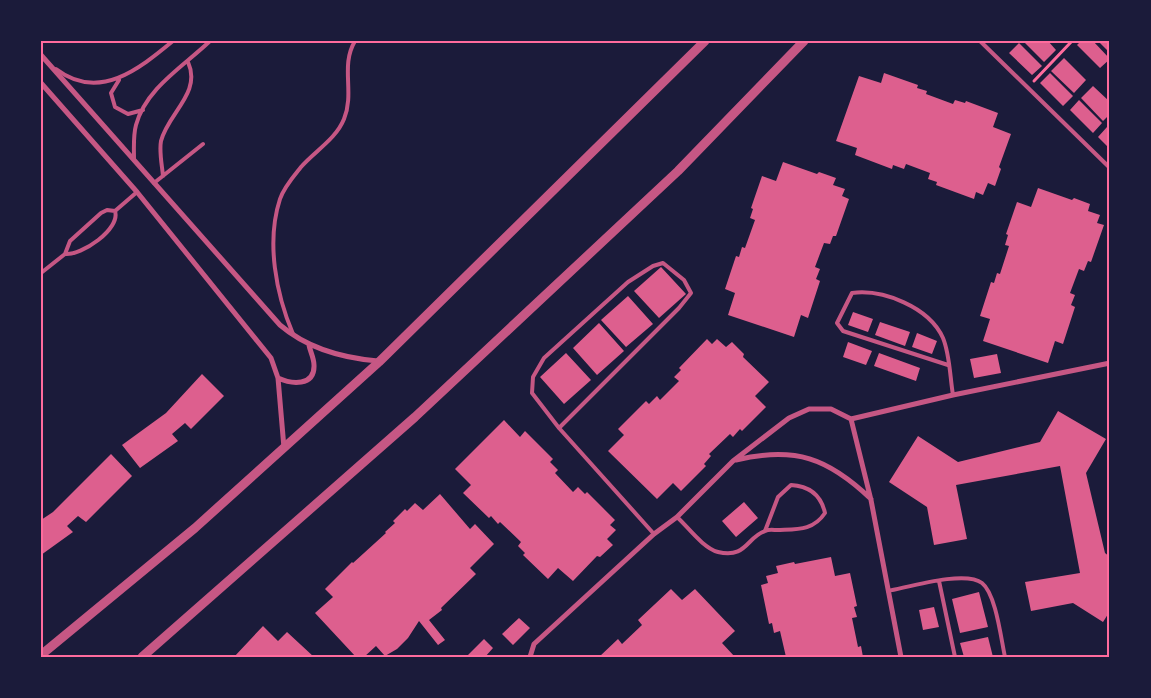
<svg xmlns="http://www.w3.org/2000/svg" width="1151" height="698" font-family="'Alegreya Sans',sans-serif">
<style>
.building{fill:#dd5f8e}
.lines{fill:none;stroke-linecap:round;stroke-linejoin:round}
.path{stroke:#ff6b9d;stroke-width:3}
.service{stroke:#c65784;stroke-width:4}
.minor{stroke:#c65784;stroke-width:5}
.tertiary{stroke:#c65784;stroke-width:9}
.neatline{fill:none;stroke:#ff6b9d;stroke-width:2}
</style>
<rect width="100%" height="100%" fill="#1b1b3a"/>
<path class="building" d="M1023,41h25l8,9 -12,12z
M1081,41h12l17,18 -10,9 -23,-23z
M1098,41h12v12z
M1019,43l23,23 -10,9 -23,-22z
M1064,58l22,22 -12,13 -23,-22z
M884,73l34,12 -1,3 10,3 -1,3 27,10 2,-4 10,3 1,-2 32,12 -5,14 18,7 -12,33 2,2 -6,17 -7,-3 -5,12 -7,-3 -2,7 -38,-14 1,-3 -9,-3 2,-6 -24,-9 -2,5 -11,-4 -1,4 -37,-14 2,-7 -21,-7 23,-65 22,7z
M1050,73l23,23 -10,10 -23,-23z
M1093,86l17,16v12l-7,7 -22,-23z
M1079,100l23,23 -9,10 -23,-23z
M1107,127l3,2v20l-12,-12z
M783,162l34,12 2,-2 17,6 -3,7 12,4 -3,7 7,3 -13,37h-3l-3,8 -6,-1 -9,24 5,2 -4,10 4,2 -12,37 -7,-3 -7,22 -66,-22 7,-22 -10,-4 11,-33 3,1 3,-10 3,1 10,-28 -5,-2 3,-9 -2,-1 11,-32 14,5z
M1038,188l34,12 2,-2 16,6 -2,7 12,4 -3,8 7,2 -13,37 -3,-1 -4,10 -5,-2 -9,24 5,2 -4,10 4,2 -12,37 -8,-3 -7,22 -65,-22 7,-22 -10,-3 11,-34 3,1 3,-10 3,1 9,-28 -4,-1 3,-10 -2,-1 11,-32 14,5z
M661,267l25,27 -27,24 -25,-27z
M628,296l25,28 -27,23 -25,-27z
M853,312l20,7 -5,13 -20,-7z
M880,322l30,10 -5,14 -30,-11z
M599,323l25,28 -27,24 -24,-27z
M917,333l20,8 -5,13 -20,-7z
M707,339l5,5 5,-5 9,8 6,-5 12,12 -1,3 26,25 -14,14 11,11 -24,24 -2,-2 -7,8 -3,-3 -21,20 2,2 -7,8 2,2 -25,25 -8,-8 -16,16 -49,-48 16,-16 -6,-6 28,-28 3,3 8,-8 3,4 19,-19 -5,-4 7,-7 -2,-2z
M848,342l24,9 -6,14 -23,-8z
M566,353l25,27 -27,24 -24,-27z
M879,353l41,15 -4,13 -42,-15z
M997,354l4,19 -27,5 -4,-19z
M202,374l22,22 -33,33 -6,-6 -13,11 6,7 -38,27 -18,-23 44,-32z
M1058,411l48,28 -20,34 19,80 5,4v54l-7,11 -30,-19 -42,8 -6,-29 55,-9 -20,-107 -104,19 11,54 -33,6 -7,-38 -38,-25 29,-46 40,26 82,-20z
M504,420l16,17 5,-6 28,28 -3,3 8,8 -3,3 18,19 5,-5 7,7 2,-2 28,28 -5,5 6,5 -9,9 6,6 -13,12 -3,-1 -24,25 -15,-13 -10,11 -25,-24 2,-2 -7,-7 3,-4 -21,-20 -2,2 -7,-8 -2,2 -26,-25 8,-8 -16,-16z
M111,454l21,22 -46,46 -8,-6 -11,10 6,6 -32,23v-35l12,-8z
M440,494l30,35 5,-5 19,20 -24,24 6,6 -35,34 1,2 -13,10 16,20 -7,5 -19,-24 -11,17 -11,11 -12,7 -9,-10 -12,11h-8l-41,-44 18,-16 -8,-8 27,-27 1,1 33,-30 -1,-1 10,-9 -2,-2 12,-12 2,2 8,-8 8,7z
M744,502l14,16 -22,19 -14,-16z
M831,557l4,19 15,-3 7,33 -3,1 3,10 -5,1 6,29 3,-1 2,11h-77l-6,-26 -6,2 -2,-10 -3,1 -8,-39 7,-2 -2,-7 12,-3 -2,-7 18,-4 1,2z
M671,589l11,11 13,-11 40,42 -13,12 13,14h-136l19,-18 4,5 20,-19 -4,-5z
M979,592l9,35 -28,6 -8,-34z
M934,607l5,20 -16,3 -4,-20z
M519,618l11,10 -17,17 -11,-11z
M263,626l15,15 9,-9 27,25h-80z
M988,637l5,20h-29l-4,-14z
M484,639l9,9 -8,9h-19z"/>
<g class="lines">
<path class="path" d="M1034,81l38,-40"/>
<path class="service" d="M980,41l130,127
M56,69c43,33 83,0 117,-28
M119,80l-8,13 4,14 13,7 15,-4
M134,160c0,-12 -1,-24 2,-35 10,-37 48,-59 74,-84
M163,176c-1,-11 -4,-24 -2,-35 7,-28 41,-48 27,-79
M154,183l49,-39
M115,211l22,-19
M41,273l24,-19 5,-13 31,-28 6,-3 8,1c6,18 -34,45 -50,43
M293,334c-17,-40 -27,-92 -13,-135 4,-12 13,-22 21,-32 14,-16 35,-28 43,-48 11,-27 -4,-53 11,-78
M948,365l-105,-34 -6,-8 15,-30c31,-4 77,14 91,45 7,17 7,40 10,57
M559,428l120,-120 12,-15 -7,-13 -21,-17 -10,3 -25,16 -84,76 -11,19 -1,16 27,35 95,106
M677,517c11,10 26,31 41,35 28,7 29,-15 47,-21 3,-2 9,-1 12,-1 20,-1 36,1 48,-17 -4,-18 -16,-27 -34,-28l-13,12 -13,34
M939,581l16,76
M888,591c21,-4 77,-21 94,-8 14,11 19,56 23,74"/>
<path class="minor" d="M41,55l239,270c28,24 62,33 98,36
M41,83l96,109 134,166 7,20 6,70
M278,378c13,6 37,9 36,-13 0,-7 -4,-14 -5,-20
M851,419l102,-24 157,-32
M736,460c59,-14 92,-2 135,39
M530,657l4,-13 120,-110 23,-17 56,-56 56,-43 20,-9h22l20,10 20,81 30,157"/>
<path class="tertiary" d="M41,655l154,-127 184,-166 326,-321
M142,657l273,-240 263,-246 126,-130"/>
</g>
<rect width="1151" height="698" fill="none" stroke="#1b1b3a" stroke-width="85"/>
<rect x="42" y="42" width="1066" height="614" class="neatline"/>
</svg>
